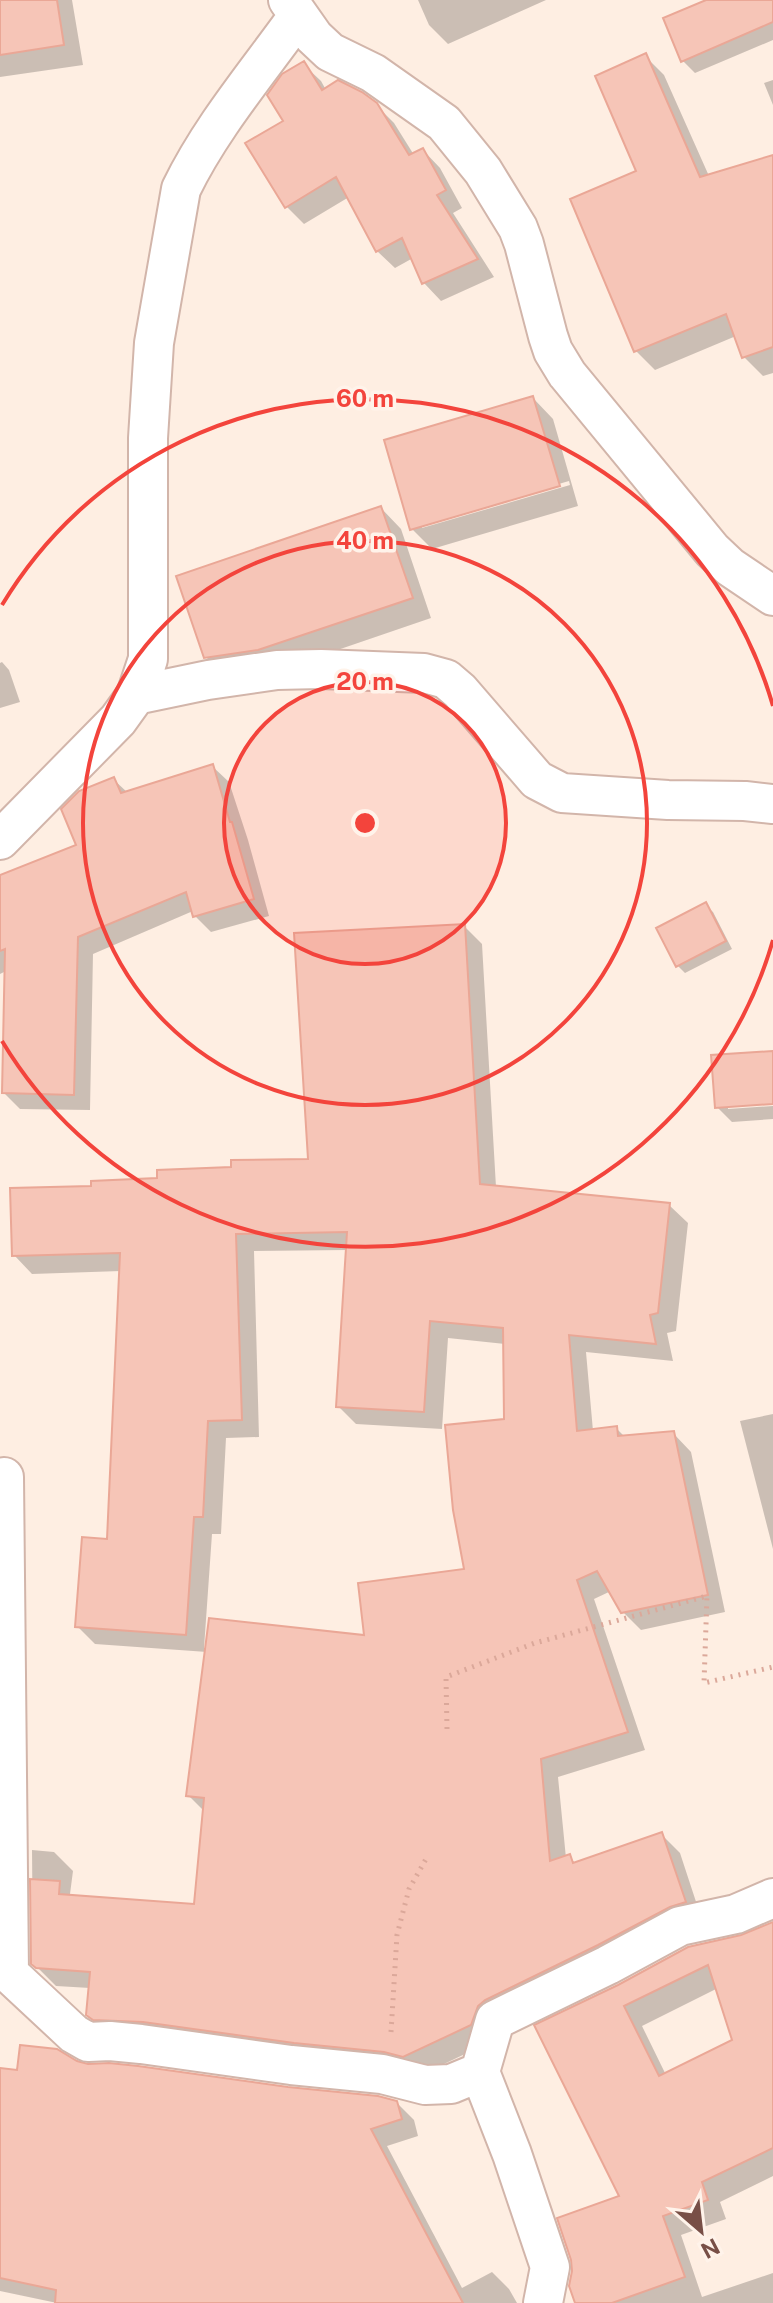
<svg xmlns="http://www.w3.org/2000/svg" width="773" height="2303" font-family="'Public Sans',sans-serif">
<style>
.shadow{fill:#0003;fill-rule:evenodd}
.building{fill:#f6c5b7;stroke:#eaa796;stroke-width:2;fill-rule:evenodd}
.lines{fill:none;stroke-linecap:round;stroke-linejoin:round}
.street-casing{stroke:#d2b5aa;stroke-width:42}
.path{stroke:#dba89a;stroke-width:5;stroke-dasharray:2 6;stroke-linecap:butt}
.street{stroke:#fff;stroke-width:38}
.ring{fill:none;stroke:#f3443c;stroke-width:4}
.centre{fill:#f3443c;stroke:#fff3ea;stroke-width:4}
.ring-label{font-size:24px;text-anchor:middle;font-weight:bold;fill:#f3443c;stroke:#fff3ea;stroke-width:7;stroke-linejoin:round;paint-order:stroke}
</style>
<rect width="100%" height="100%" fill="#feeee2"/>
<path class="shadow" d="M0,0h72l11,65 -83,12z
M418,0h128l-98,44 -19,-19z
M711,0h56l6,14v26l-78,33 -12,-12z
M645,56l19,19 45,101 64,-19v216l-10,3 -19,-19 -8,-21 -81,34 -19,-19 3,-179z
M303,64l18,17 5,9 50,15 18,18 20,32 9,-5 17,18 22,40 -9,5 41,64 -53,24 -17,-18 -11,-25 -18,10 -18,-17 -28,-54 -45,27 -17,-17 -1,-86z
M773,80v25l-9,-22z
M533,398l20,21 25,87 -146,43 -20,-20zM569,481l1,4 -148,43v-4z
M381,508l20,21 30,89 -152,52 -53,8 -20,-21z
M2,662l7,8 11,32 -20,6v-45z
M212,766l17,16 19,58 21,76 -58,16 -16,-16 -2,-5 -100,43 -3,156 -70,-1 -16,-16 2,-122 -6,3v-97l79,-31 34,-67 15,14z
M705,905l8,7 19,37 -47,24 -7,-7z
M464,926l18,18 14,243 173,18 19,18 -12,108 -9,2 6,28 -87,-9 7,79 23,-3 9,9 48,-4 18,19 34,160 -84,18 -18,-18 -12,-21 -17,8 51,151 -87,27 8,81 3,-1 7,7 85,-30 19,19 22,67 -214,123 -65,31 -316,-41 -19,-18 2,-27 -34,-2 -23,-23 -1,-113 22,2 19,19 -3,23 3,3 123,10 9,-95 -17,-17 19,-143 -112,-8 -18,-18 32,-85 12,-270 -89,3 -18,-19 79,-67 140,-20 77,-7zM348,1250l-10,156 18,18 86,5 6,-91 57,6 1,77 -40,149 -100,68 -162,10 8,-114h9l5,-96 33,-1 -5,-186z
M773,1053v49l-45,3v4l45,-3v13l-41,3 -15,-15z
M773,1414v135l-33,-128z
M773,1923v253l-53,26 6,17 -45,16 21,62 71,-24v30h-196l45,-106 -85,-171zM718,1988l17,53 -69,34 -24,-49z
M76,2063l320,39 18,18 4,16 -31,10 75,142 30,-16 17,17 8,14h-460l-57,-12v-221l19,2z"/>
<path class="building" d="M0,0h57l7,45 -64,10z
M706,0h67v22l-92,40 -18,-44z
M646,53l54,124 73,-22v192l-31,11 -16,-44 -92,38 -64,-153 66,-28 -41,-95z
M304,61l18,29 16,-10 24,12 15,11 32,52 14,-7 23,42 -9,5 41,64 -56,25 -20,-46 -26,14 -40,-75 -51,31 -40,-65 38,-22 -16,-26 15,-21z
M533,396l27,90 -150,44 -26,-90z
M381,506l32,92 -155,52 -54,8 -28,-82z
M213,764l17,58h2l22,77 -61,18 -7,-25 -108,45 -4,158 -72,-2 3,-144 -5,2v-76l76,-30 -15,-36 18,-18 35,-14 7,16z
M706,902l20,39 -50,26 -20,-39z
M465,924l15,260 190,19 -12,110 -8,2 6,29 -87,-9 8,96 40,-5 1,10 56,-5 34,164 -87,18 -24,-42 -20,9 51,152 -87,27 9,102 20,-7 3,9 89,-31 24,70 -16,5 -72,38 -113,55 -7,6 -7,19 -68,32 -19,-5 -90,-9 -151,-21 -50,-2 -7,-5 4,-43 -54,-4 -5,-4 -1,-85 30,2 -1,13 135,10 10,-106 -18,-2 23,-178 155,17 -6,-52 106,-14 -11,-59 -8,-85 59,-6 -1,-91 -73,-7 -6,91 -88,-5 11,-175 -111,2 6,186 -34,1 -5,96h-9l-8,118 -111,-8 7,-90 25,2 13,-286 -108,3 -2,-68 81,-2v-5l66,-3v-8l74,-3v-7l77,-1 -14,-226z
M773,1051v53l-58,4 -4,-53z
M773,1922v226l-71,34 6,18 -45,16 22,61 -73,26h-37l-6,-17 3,-15 -1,-11 -14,-42 62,-22 -85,-171 84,-40 70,-38 53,-12zM708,1965l24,75 -73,36 -35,-70z
M20,2045l37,4 20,12 11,3 21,-1 29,3 150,21 90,9 19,5 5,18 -31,10 92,174h-408l1,-13 -56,-12v-210l17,2z"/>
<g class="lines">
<g class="street-casing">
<path id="street" d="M288,0l26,37 16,15 43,21 71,50 39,48 35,57 6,16 24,92 5,15 14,23 145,176 18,17 43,29
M136,695l72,-15 69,-10 44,-1 103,4 22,6 14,12 77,89 25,13 106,7 77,1 28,3
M0,840l118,-120 18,-25 12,-36v-221l6,-95 27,-154c30,-62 77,-117 117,-173
M4,1477l5,496
M0,1965l74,69 14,8 22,-1 31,3 150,21 91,9 43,11 26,-1 29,-12 15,-52 113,-55 72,-39 56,-12 37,-16
M480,2072l32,82 38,113 -7,36"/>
</g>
<path class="path" d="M447,1729l-1,-52 89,-34 172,-47 -3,87 69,-16
M391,2032l6,-97 12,-46 17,-30"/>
<use href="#street" class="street"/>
</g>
<circle cx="365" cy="823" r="141" fill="#f3443c" fill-opacity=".12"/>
<g class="ring">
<circle cx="365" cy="823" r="141"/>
<circle cx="365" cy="823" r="282"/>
<path d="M773 940A424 424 0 0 1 2 1041M2 605A424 424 0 0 1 773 706"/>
</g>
<circle cx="365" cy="823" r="12" class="centre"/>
<g class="ring-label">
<text x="365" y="407">60 m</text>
<text x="365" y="549">40 m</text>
<text x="365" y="690">20 m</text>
</g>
<g transform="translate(701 2231) rotate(152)" stroke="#fff3ea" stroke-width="6" paint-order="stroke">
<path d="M0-6L14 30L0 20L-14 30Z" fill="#784f46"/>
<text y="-12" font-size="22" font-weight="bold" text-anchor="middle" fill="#784f46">N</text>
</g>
</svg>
